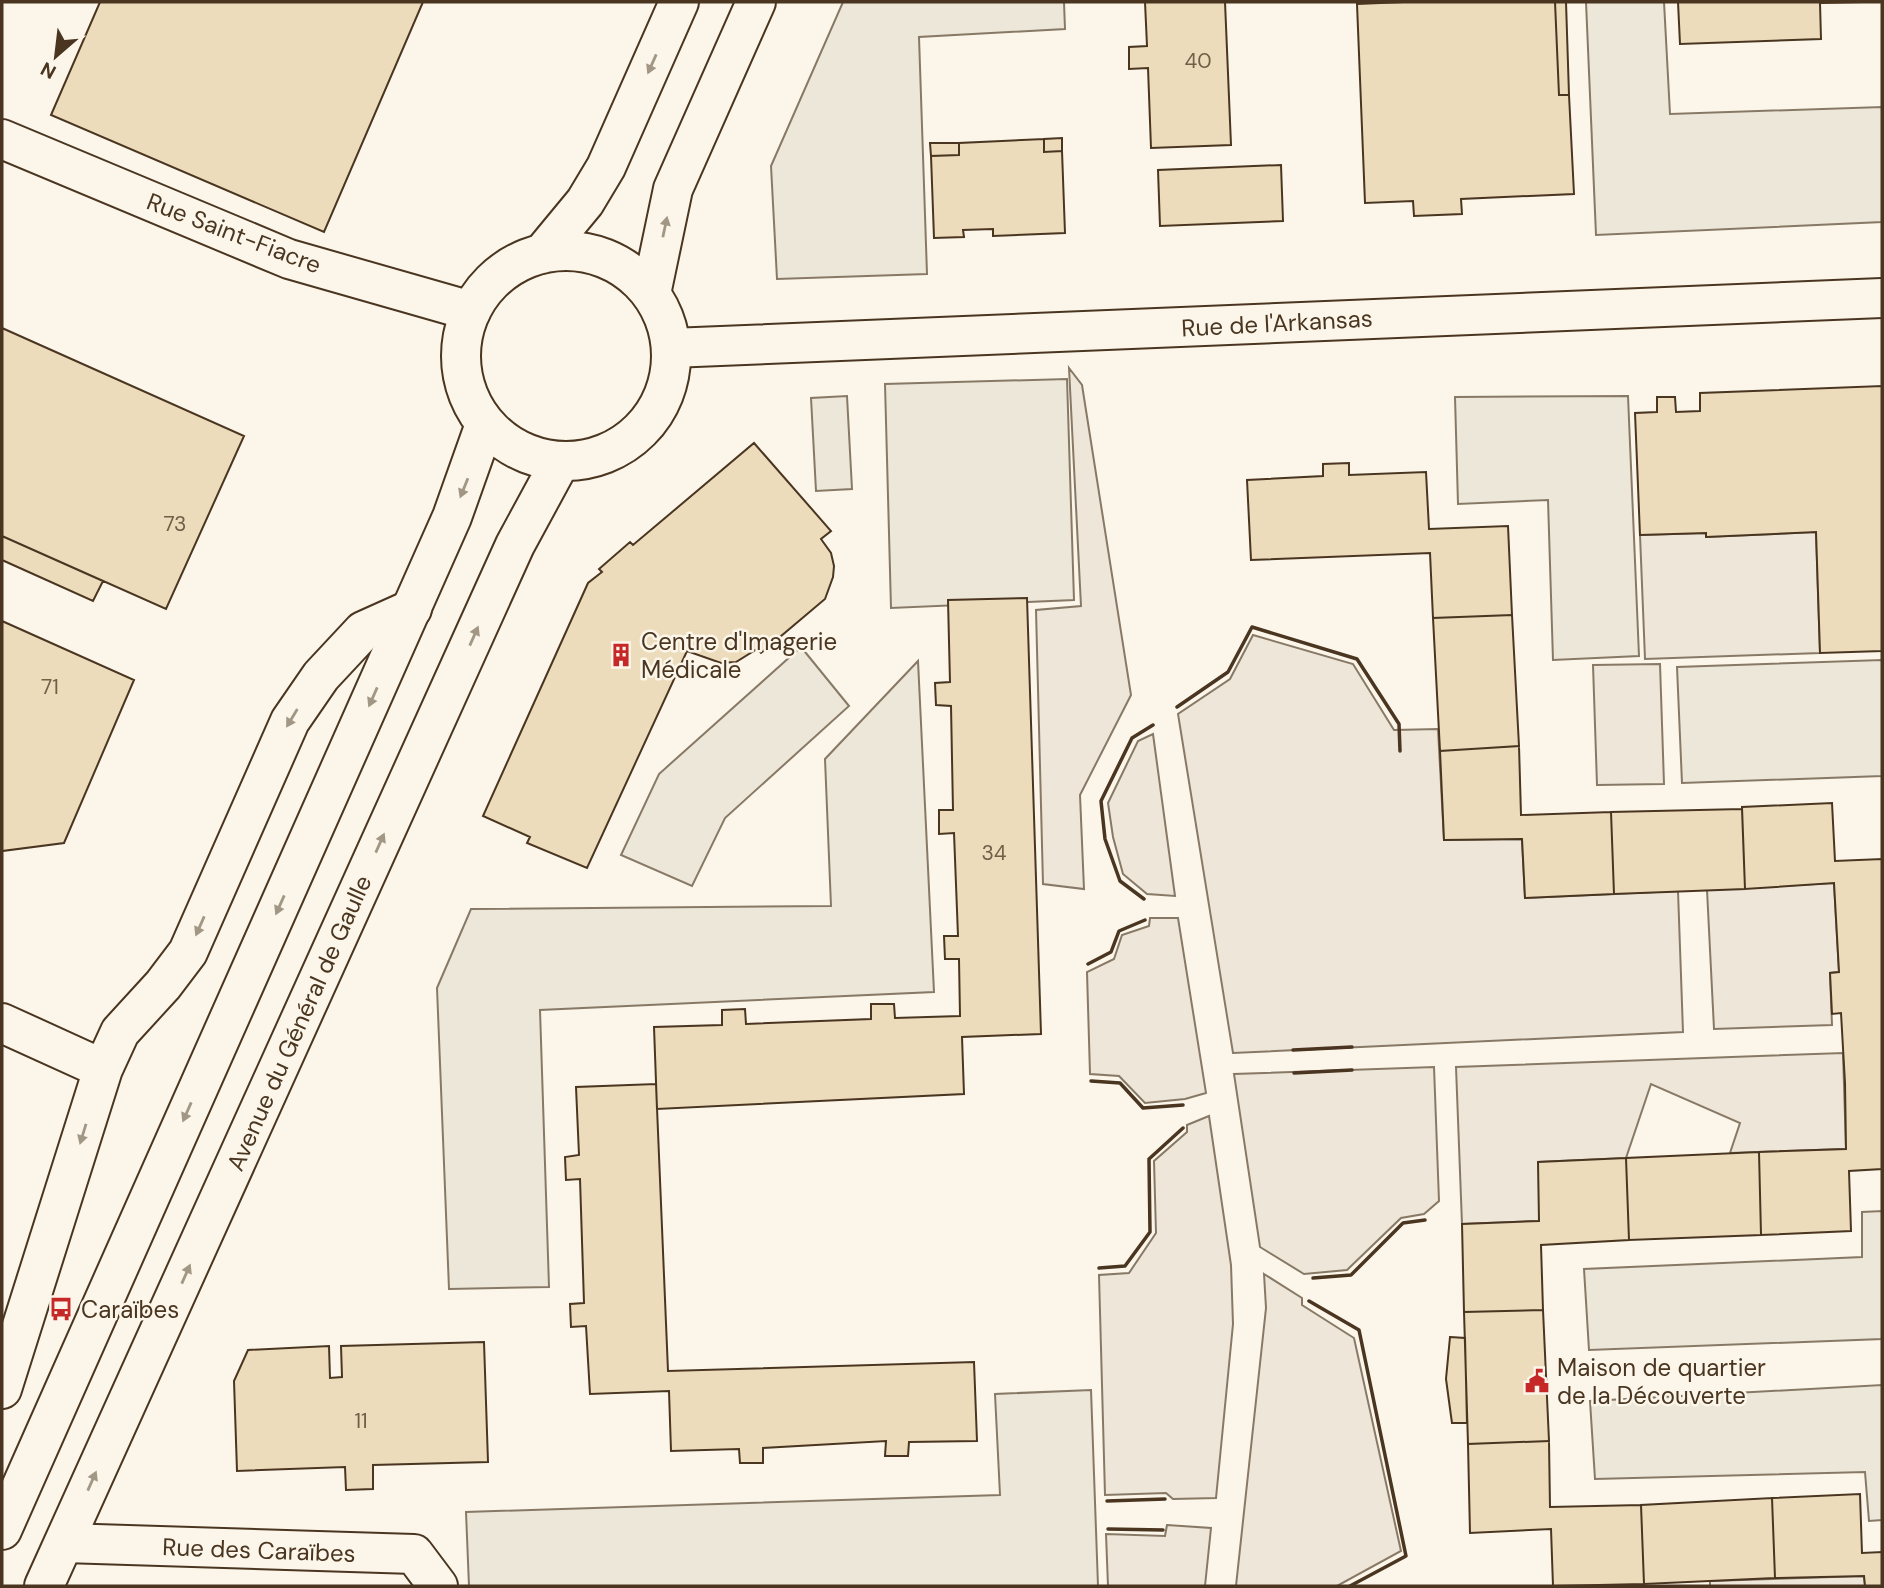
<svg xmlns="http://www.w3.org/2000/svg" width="1884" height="1588" font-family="'DM Sans',sans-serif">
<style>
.green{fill:#ede6d9;stroke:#887966;stroke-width:2}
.parking{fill:#ede7d9;stroke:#887966;stroke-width:2}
.building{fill:#ecdcbc;stroke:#4a3520;stroke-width:2}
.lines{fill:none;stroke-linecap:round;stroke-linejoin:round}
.street-casing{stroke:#4a3520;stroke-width:42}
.primary-casing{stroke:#4a3520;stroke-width:42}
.street{stroke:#fbf6e9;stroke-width:38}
.primary{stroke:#fbf6e9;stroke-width:38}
.wall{stroke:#4a3520;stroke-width:3.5}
.oneway{fill:#a29684}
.labels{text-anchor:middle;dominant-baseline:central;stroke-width:5;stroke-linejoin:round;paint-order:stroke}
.number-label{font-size:21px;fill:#725f47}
.street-label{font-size:24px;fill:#4a3520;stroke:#fbf6e9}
.poi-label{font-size:24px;fill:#4a3520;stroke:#fbf6e9;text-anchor:start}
</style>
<rect width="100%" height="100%" fill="#fbf6e9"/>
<path class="green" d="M1069,368l13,17 49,310 -51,100 4,94 -41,-5 -7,-274 45,-4z
M1816,532l4,121 -175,6 -5,-124 66,-2v4z
M1253,635l100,29 41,66 44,-1 6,111 78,-1 3,59 153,-7 5,141 -450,21 -55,-339 52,-35z
M1660,664l4,120 -67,1 -4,-120z
M1153,734l22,162 -28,-2 -24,-20 -10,-37 -5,-34 30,-62z
M1834,883l5,89 -9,1 2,52 -118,4 -7,-139z
M1150,918h28l28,175 -21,6 -40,4 -26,-27 -29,-2 -3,-102 27,-13 8,-24 27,-9z
M1843,1053l3,96 -116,4 10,-30 -89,-39 -25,74 -87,4v59l-77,3 -6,-157z
M1434,1067l5,134 -15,13 -23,4 -54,52 -43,4 -44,-27 -26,-173z
M1209,1116l22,149 2,59 -17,174 -43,1 -7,-6 -61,2 -6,-220 30,-2 27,-40 -2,-72 33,-29v-7z
M1264,1274l38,24v7l52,33 47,213 -64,35h-101l30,-278z
M1167,1525l44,3 -6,58h-97l-2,-52 59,2z
M1864,1576l1,10h-155v-5z"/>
<path class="parking" d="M843,2h221l1,27 -146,8 8,237 -150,5 -6,-113z
M1586,2h78l6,112 212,-7v115l-286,13z
M1067,379l7,221 -183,8 -6,-224z
M847,396l5,93 -36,2 -5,-93z
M1628,396l11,260 -86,4 -5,-160 -90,4 -3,-107z
M801,647l48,59 -124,112 -33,68 -71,-31 38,-81z
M1882,660v116l-200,7 -5,-116z
M918,661l16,331 -394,18 9,277 -100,2 -12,-301 34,-79 360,-3 -6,-147z
M1882,1211v128l-293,11 -5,-81 278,-12v-45z
M1882,1385v135l-13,1 -4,-49 -270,7 -5,-78z
M1091,1390l7,196h-629l-3,-74 534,-17 -5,-101z"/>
<path class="building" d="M100,2h323l-99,230 -273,-117z
M1145,2h80l6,143 -80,3 -3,-80 -19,1v-22l18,-1z
M1404,2h151l4,93h10l5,99 -113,5 1,15 -48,2 -1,-15 -48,2 -8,-199z
M1555,2h11l3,93h-10z
M1678,2h185l-43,1 1,36 -141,5z
M1062,138v13l-18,1v-13z
M1044,139v13l18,-1 3,82 -72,3v-7l-30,1 1,7 -30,1 -3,-82 28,-1v-12z
M930,143h29v12l-28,1z
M1281,165l2,56 -123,5 -2,-56z
M2,328l242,108 -78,173 -164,-73z
M1882,386v265l-62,2 -4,-121 -110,5v-4l-66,2 -5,-122 22,-1v-15h18l1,15 24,-1v-18z
M754,443l77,88 -10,8 10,14 3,13 -1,11 -8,22 -64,54 -4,-4 -21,13 -15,1 -34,-12 -100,217 -60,-25 3,-6 -47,-21 105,-233 14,-11 -3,-3 31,-27 3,3z
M1349,463v12l77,-3 3,57 79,-3 4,89 -79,3 -3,-65 -179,7 -4,-80 76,-4v-12z
M2,536l101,45 -10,20 -91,-41z
M1027,598l14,436 -79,3 2,57 -307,15 -3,-82 68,-2v-15l23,-1 1,15 125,-5v-15h23l1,14 65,-2 -1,-57h-14l-1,-23h14l-4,-103 -15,1v-24h14l-2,-104 -15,-1 -1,-22 15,-1 -2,-82z
M1512,615l7,131 -79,5 -7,-133z
M2,621l132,59 -70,163 -62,8z
M1519,746l2,69 90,-3 3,82 -89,4 -3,-59 -78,1 -4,-89z
M1832,803l3,58 47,-2v310l-33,2 2,60 -90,4 -2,-83 87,-3 -1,-66 -4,-70 -9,1 -2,-41 9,-1 -5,-89 -89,6 -3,-82z
M1742,809l3,80 -131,5 -3,-82z
M656,1084l12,287 306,-9 3,79 -68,1 -1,14h-23l1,-15 -123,7v15h-23l-1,-14 -68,2 -2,-60 -79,3 -4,-68 -15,1 -1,-23 14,-1 -4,-124 -14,1 -1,-23 14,-2 -3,-68z
M1759,1152l2,83 -132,5 -3,-82z
M1626,1158l3,82 -88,5 2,65 -79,2 -2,-88 77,-3 -1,-59z
M1543,1310l6,131 -81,3 -4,-132z
M1450,1337l15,1 2,85h-15l-1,-7 -5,-37z
M484,1342l4,120 -115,3v24l-27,1 -1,-23 -108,4 -3,-90 14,-31 81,-4 1,32 12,-1 -1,-31z
M1549,1441l1,66 91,-2 3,79 -91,2 -2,-57 -81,4 -2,-89z
M1860,1494l2,59 20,-1v34h-17l-1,-10 -89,2 -3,-80z
M1772,1498l3,80 -131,6 -3,-79z"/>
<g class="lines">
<g class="street-casing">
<path id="street" d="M2,139l287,120 182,52
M671,348l1211,-50
M2,1023l101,46
M2,1389l101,-320 17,-37 43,-47 25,-33 102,-231 31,-45 42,-45 49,-22
M64,1543l350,11 24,32"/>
</g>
<g class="primary-casing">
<path id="primary" d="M461 356a105 105 0 1 1 210 0a105 105 0 1 1-210 0Z
M542,254l43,-52 21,-35 73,-165
M651,294l22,-105 83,-187
M2,1530l450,-1013 33,-93
M44,1586l471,-1041 45,-83"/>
</g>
<use href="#street" class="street"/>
<use href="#primary" class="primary"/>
<path class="wall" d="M1177,707l51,-35 24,-45 105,32 42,65 1,27
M1144,899l-24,-18 -15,-42 -4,-38 31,-63 21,-13
M1088,964l23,-12 8,-21 26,-11
M1293,1050l59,-3
M1294,1073l58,-3
M1091,1081l29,2 23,25 40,-3
M1099,1268l26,-2 25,-34 -1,-73 34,-31
M1313,1278l38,-3 52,-52 22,-3
M1309,1301l50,29 47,226 -56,30
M1107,1501l58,-2
M1108,1529l55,1"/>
</g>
<defs><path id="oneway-solid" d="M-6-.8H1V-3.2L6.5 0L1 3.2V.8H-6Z" transform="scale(1.75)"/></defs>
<g class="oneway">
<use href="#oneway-solid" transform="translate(652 64) rotate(114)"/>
<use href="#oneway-solid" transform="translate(665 227) rotate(-78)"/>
<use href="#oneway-solid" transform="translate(464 488) rotate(112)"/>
<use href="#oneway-solid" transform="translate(474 636) rotate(-66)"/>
<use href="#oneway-solid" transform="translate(373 697) rotate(114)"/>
<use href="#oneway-solid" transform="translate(292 718) rotate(121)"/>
<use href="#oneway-solid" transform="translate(380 843) rotate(-66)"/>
<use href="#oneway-solid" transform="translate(280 905) rotate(114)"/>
<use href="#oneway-solid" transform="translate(200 926) rotate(114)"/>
<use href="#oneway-solid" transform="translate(187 1112) rotate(114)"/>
<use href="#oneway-solid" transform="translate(83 1134) rotate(107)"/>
<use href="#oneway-solid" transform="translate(186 1274) rotate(-66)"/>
<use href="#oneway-solid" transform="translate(92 1481) rotate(-66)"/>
</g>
<defs>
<g id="building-bare" transform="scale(1.89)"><path d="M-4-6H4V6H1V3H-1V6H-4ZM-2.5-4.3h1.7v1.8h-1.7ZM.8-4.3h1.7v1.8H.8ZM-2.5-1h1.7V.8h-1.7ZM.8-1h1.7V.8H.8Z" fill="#c62828" stroke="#fbf6e9" stroke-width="2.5" paint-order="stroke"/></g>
<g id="bus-bare" transform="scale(1.89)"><path d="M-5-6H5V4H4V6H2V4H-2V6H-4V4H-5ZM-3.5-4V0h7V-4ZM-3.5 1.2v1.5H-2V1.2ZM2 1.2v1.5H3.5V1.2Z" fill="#c62828" stroke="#fbf6e9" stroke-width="2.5" paint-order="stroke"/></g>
<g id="civic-bare" transform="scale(1.89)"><path d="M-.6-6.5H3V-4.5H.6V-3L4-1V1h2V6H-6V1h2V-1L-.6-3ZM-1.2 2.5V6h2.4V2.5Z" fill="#c62828" stroke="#fbf6e9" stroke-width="2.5" paint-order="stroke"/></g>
</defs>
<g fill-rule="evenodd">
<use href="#building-bare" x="621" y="655"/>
<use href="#bus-bare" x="61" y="1309"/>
<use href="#civic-bare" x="1537" y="1381"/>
</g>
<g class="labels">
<g class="number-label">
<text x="1198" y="61">40</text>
<text x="175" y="524">73</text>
<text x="50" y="687">71</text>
<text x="994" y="853">34</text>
<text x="361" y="1421">11</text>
</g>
<g class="street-label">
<text transform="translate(234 233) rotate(21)">Rue Saint-Fiacre</text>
<text transform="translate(1277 323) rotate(-3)">Rue de l'Arkansas</text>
<text transform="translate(299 1023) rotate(-66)">Avenue du Général de Gaulle</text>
<text transform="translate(259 1550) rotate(2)">Rue des Caraïbes</text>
</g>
<g class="poi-label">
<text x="641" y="641">Centre d'Imagerie<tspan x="641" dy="28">Médicale</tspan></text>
<text x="81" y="1309">Caraïbes</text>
<text x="1557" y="1367">Maison de quartier<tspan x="1557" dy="28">de la Découverte</tspan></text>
</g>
</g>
<rect width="1884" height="1588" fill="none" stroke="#4a3520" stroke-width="7"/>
<g transform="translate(56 56) rotate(208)" stroke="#fbf6e9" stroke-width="5" paint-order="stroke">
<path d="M0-5L12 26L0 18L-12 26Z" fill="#4a3520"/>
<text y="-10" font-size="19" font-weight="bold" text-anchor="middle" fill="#4a3520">N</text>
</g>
</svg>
